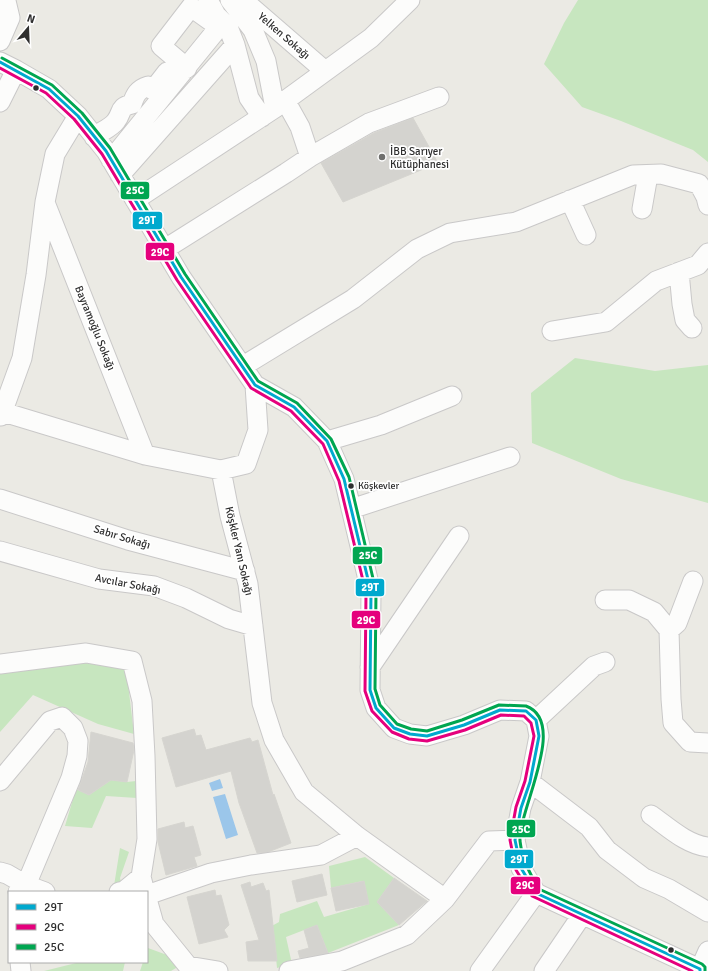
<svg xmlns="http://www.w3.org/2000/svg" width="708" height="971" font-family="Signika,sans-serif">
<style>
.green{fill:#c7e6bf}
.water{fill:#9bc6ea}
.building{fill:#d4d3cf;stroke:#d6d5d0}
.lines{fill:none;stroke-linecap:round;stroke-linejoin:round}
.minor-casing{stroke:#c9c8c8;stroke-width:21}
.minor{stroke:#fcfcfb;stroke-width:19}
.bus-1-casing{stroke:#fff;stroke-width:6}
.bus-2-casing{stroke:#fff;stroke-width:6}
.bus-3-casing{stroke:#fff;stroke-width:6}
.bus-1{stroke:#00a9ce;stroke-width:3}
.bus-2{stroke:#e5007d;stroke-width:3}
.bus-3{stroke:#00a651;stroke-width:3}
.bus-dot{fill:#2e2e2e;stroke:#fff;stroke-width:1.5}
.poi-dot{fill:#70706e;stroke:#fff;stroke-width:1.5}
.labels{text-anchor:middle;dominant-baseline:central;stroke-width:3.5;stroke-linejoin:round;paint-order:stroke}
.bus-label{font-size:10px;fill:#2e2e2e;stroke:#fff;text-anchor:start}
.street-label{font-size:11px;fill:#2e2e2e;stroke:#fff}
.poi-label{font-size:11px;fill:#2e2e2e;stroke:#fff;text-anchor:start}
.line-badge{stroke:#fff;stroke-width:1.5}
.badge-label{font-size:11px;text-anchor:middle;font-weight:bold;fill:#fff}
</style>
<rect width="100%" height="100%" fill="#ebeae4"/>
<path class="green" d="M578,0h130v162l-15,-12 -72,-29 -39,-14 -38,-43 20,-41z
M575,358l80,13 53,-6v138l-87,-24 -89,-36 -1,-50z
M65,661l61,6 8,67 -36,-10 -65,-29 -33,37v-60z
M111,780l16,2 9,-1 1,17 -31,-2 -14,32 -27,-2 11,-37 13,6z
M120,848l9,4 -9,26 3,14h-10z
M365,857l29,21 -17,24 22,23 -71,28 -11,-28 -31,12 6,27 -15,4 -3,-31 -13,-5 18,-10 1,-8 37,-13 7,16 45,-13 -6,-23 -32,7 -2,-22z
M148,948l38,14 -15,9h-31l3,-9h4z
M80,962h45l-2,9h-79z"/>
<path class="water" d="M220,779l3,9 -11,3 -3,-8z
M225,794l13,41 -12,4 -13,-42z"/>
<path class="building" d="M413,118l25,45 -95,39 -22,-39 53,-30z
M194,729l2,7 5,-1 5,15 44,-12 2,4 6,-2 15,55 1,-1 17,49 -23,9 -11,1 -18,-50 -8,-32 -55,16 -14,-49z
M91,732l42,11 1,7 -7,32 -16,-2 -22,15 -11,-5 10,-28z
M184,822l1,6 8,-2 8,29 -7,2 3,9 -31,9 -8,-33v-13z
M322,874l5,21 -30,7 -5,-21z
M394,878l33,23 -28,24 -22,-23z
M364,881l5,23 -33,7 -5,-23z
M250,882l1,5 12,-4 3,8 3,-1 8,71h-29l-2,-19 13,-2 -18,-55z
M215,890l1,6 5,-1 8,30 -5,5 4,7 -29,7 -12,-47z
M317,925l11,28 -28,5 -2,-7 11,-3 -5,-18z"/>
<g class="lines">
<g class="minor-casing">
<path id="minor" d="M208,0l8,15 12,12 7,18 14,53 13,19
M230,0l23,30 13,31 9,47
M243,0l82,71
M0,41l10,-23 -4,-17 -3,-1
M0,62l16,8 33,19 29,27 28,35 75,126 74,108 39,22 33,34 17,38 27,113 -1,98 6,18 18,20 16,6 17,2 37,-11 36,-15 26,1 10,9 3,16 -9,46 -9,26 -6,32 6,28 15,25 164,76v2
M285,100l15,27 10,30
M0,102l16,-32
M94,137c6,-5 17,-9 22,-16 7,-9 2,-14 16,-17 3,-9 6,-15 16,-18l5,4 14,-18
M111,160l108,-133 -28,-20 -30,39 26,22
M120,175l115,-130
M135,200l140,-92 96,-70 39,-38
M570,200l16,35
M46,205l99,250
M642,209l6,-34
M165,249l121,-76 24,-16 59,-34 70,-26
M679,272l3,32 3,16 7,8
M552,331l54,-9 50,-41 42,-16 10,-12
M243,366l110,-67 64,-50 33,-16 66,-11 117,-47 28,-1 38,10 7,13 2,8
M0,402l3,10 142,43 76,15 25,-6 12,-34 -3,-45
M1,416l21,-58 14,-83 9,-73 10,-48 23,-38
M327,441l54,-16 71,-29
M221,470l9,46 18,68 14,119 12,37 30,52 53,44 88,63
M0,499l128,41 117,31
M351,509l159,-52
M0,551l99,28 55,7 32,12 43,21 24,7
M605,600h24l25,12 15,18 2,69 2,24 17,19 18,1
M669,630l8,-7 16,-42
M0,664l86,-11 46,8 10,40 3,55 2,83 -6,38 4,15
M370,667l89,-131
M536,720l58,-54 11,-4
M0,781l50,-60 12,-4 11,11 5,13 -1,15 -6,22 -45,107 -8,7
M530,782l59,45 18,23 37,28 25,11 39,23
M651,815c17,12 36,30 57,32
M0,872l7,2 19,11 19,7
M119,892l5,-1 17,-14
M147,895l64,-22 40,-8 70,-10 36,-19
M147,899l7,25 34,42 30,5
M20,962l1,9
M700,969l8,-18
M289,971l53,-10 65,-26 38,-36 44,-58 26,-1
M480,971l56,-78
M544,971l38,-56"/>
</g>
<use href="#minor" class="minor"/>
<g class="bus-1-casing">
<path id="bus-1" d="M0,62l49,27 29,27 28,35 75,126 74,108 39,22 33,34 17,38 27,113 -1,98 6,18 18,20 16,6 17,2 37,-11 36,-15 26,1 10,9 3,16 -9,46 -9,26 -6,32 6,28 15,25 164,76v2"/>
</g>
<g class="bus-2-casing">
<path id="bus-2" d="M0,68l46,25 28,26 28,35 75,126 74,108 40,23 32,33 16,37 27,112 -1,98 7,20 20,21 17,7 18,2 38,-11 36,-15 23,1 7,7 3,13 -9,45 -9,26 -6,33 6,30 16,26 160,75"/>
</g>
<g class="bus-3-casing">
<path id="bus-3" d="M2,58l50,27 30,28 28,35 75,126 73,107 39,22 34,36 18,38 27,114 -1,98 5,16 17,19 14,5 16,2 35,-11 37,-15 27,1c43,16 -8,104 -6,135 2,18 10,33 19,48l163,75 3,3v4"/>
</g>
<use href="#bus-1" class="bus-1"/>
<use href="#bus-2" class="bus-2"/>
<use href="#bus-3" class="bus-3"/>
</g>
<g class="bus-dot">
<circle cx="36" cy="88" r="3.5"/>
<circle cx="351" cy="486" r="3.5"/>
<circle cx="671" cy="950" r="3.5"/>
</g>
<circle class="poi-dot" cx="382" cy="157" r="4"/>
<g class="labels">
<g class="bus-label">
<text x="358" y="486">Köşkevler</text>
</g>
<g class="street-label">
<text transform="translate(284 36) rotate(41)">Yelken Sokağı</text>
<text transform="translate(95 328) rotate(68)">Bayramoğlu Sokağı</text>
<text transform="translate(122 537) rotate(17)">Sabır Sokağı</text>
<text transform="translate(239 551) rotate(77)">Köşkler Yanı Sokağı</text>
<text transform="translate(128 584) rotate(11)">Avcılar Sokağı</text>
</g>
<g class="poi-label">
<text x="390" y="151">İBB Sarıyer<tspan x="390" dy="13">Kütüphanesi</tspan></text>
</g>
</g>
<g class="line-badge">
<rect x="120" y="181" width="30" height="19" rx="4" fill="#00a651"/>
<rect x="132" y="211" width="31" height="19" rx="4" fill="#00a9ce"/>
<rect x="145" y="242" width="30" height="19" rx="4" fill="#e5007d"/>
<rect x="352" y="546" width="31" height="19" rx="4" fill="#00a651"/>
<rect x="355" y="578" width="30" height="19" rx="4" fill="#00a9ce"/>
<rect x="351" y="610" width="30" height="19" rx="4" fill="#e5007d"/>
<rect x="506" y="819" width="30" height="19" rx="4" fill="#00a651"/>
<rect x="504" y="849" width="30" height="20" rx="4" fill="#00a9ce"/>
<rect x="510" y="876" width="31" height="19" rx="4" fill="#e5007d"/>
</g>
<g class="badge-label">
<text x="135" y="194">25C</text>
<text x="147" y="224">29T</text>
<text x="160" y="256">29C</text>
<text x="368" y="559">25C</text>
<text x="370" y="591">29T</text>
<text x="366" y="624">29C</text>
<text x="521" y="833">25C</text>
<text x="519" y="863">29T</text>
<text x="525" y="889">29C</text>
</g>
<rect x="8" y="891" width="140" height="72" fill="#ffffff" stroke="#ababab"/>
<rect x="16" y="904" width="20" height="6" fill="#00a9ce" stroke="#ababab"/>
<text x="44" y="911" font-size="12" fill="#2e2e2e">29T</text>
<rect x="16" y="924" width="20" height="6" fill="#e5007d" stroke="#ababab"/>
<text x="44" y="931" font-size="12" fill="#2e2e2e">29C</text>
<rect x="16" y="944" width="20" height="6" fill="#00a651" stroke="#ababab"/>
<text x="44" y="951" font-size="12" fill="#2e2e2e">25C</text>
<g transform="translate(28 28) rotate(19)" stroke="#ffffff" stroke-width="3" paint-order="stroke">
<path d="M0-3L7 15L0 10L-7 15Z" fill="#2e2e2e"/>
<text y="-6" font-size="11" font-weight="bold" text-anchor="middle" fill="#2e2e2e">N</text>
</g>
</svg>
